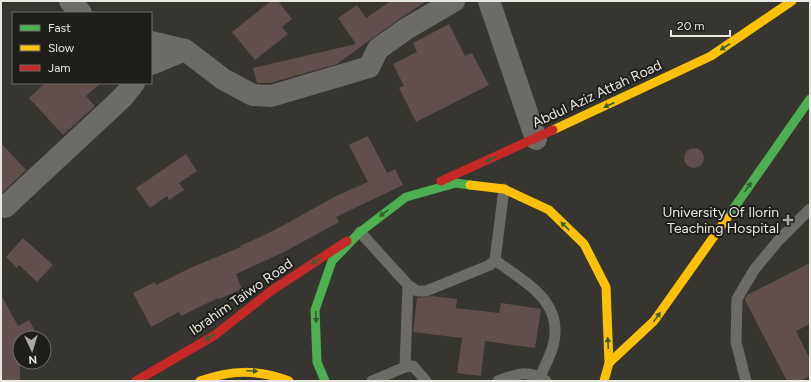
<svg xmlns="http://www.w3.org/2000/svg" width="811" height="382" font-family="Figtree,sans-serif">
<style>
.building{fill:#614f4b}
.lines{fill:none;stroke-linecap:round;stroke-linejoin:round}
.lane{stroke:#6c6b67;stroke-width:11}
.street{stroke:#6c6b67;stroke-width:22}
.fast{stroke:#4caf50;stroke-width:9}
.slow{stroke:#ffc107;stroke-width:9}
.jam{stroke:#c62828;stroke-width:9}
.oneway{fill:#335f32}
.poi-dot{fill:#aaa9a2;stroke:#1f1e1a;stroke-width:1.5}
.labels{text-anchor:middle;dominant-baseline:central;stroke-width:4;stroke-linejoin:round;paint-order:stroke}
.street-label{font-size:14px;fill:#e8e7e0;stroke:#1f1e1a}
.poi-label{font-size:14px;fill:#e8e7e0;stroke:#1f1e1a;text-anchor:end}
</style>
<rect width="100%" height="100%" fill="#363530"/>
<path class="building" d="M271,1h7l14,18 -10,8 6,7 -33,26 -23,-28z
M391,1h36l-28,18 -62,45 -67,19h-13l-4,-15 103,-24 -18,-26 19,-13 9,13z
M449,24l16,32 7,-3 17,32 -73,37 -17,-34 5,-2 -11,-22 24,-12 -4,-9z
M45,83h56l-15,13 9,10 -32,29 -34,-37z
M368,136l19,37 8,-4 8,16 -67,32 3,5 -55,30 -48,22 6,15 -23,10 -1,-1 -37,18 -2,-4 -28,15 -18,-34 22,-11 1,3 34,-17 51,-21 -1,-1 33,-15 63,-35 32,-14 -19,-37z
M1,143l25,27 -25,24z
M684 158a10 10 0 1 1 20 0a10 10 0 1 1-20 0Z
M186,154l11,17 -18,12 5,7 -15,10 -2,-4 -17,12 -14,-20z
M23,238l30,27 -16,17 -18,-17 -2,3 -11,-11z
M810,263v61l-14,7 14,28v17l-10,5h-13l-42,-81 2,-5z
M1,295l17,31 11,-6 10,18h-19v43h-19z
M432,296l25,3 -1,9 43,5 2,-10 40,6 -6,39 -50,-7 -4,35 -24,-3 5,-35 -49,-6 4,-34z"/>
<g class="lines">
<path class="lane" d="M360,232l48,53 9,6h9l64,-26 5,-5 9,-71
M495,260c30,23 70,41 58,86 -3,11 -9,21 -13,31
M405,367l3,-82
M372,381l33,-14 8,-1 13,15
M498,381c20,-7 29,-12 48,0
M746,381l-10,-39 1,-43 17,-29 24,-29 32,-32"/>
<path class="street" d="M70,1l11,12
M489,1l47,138
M151,42l34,8 38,29 30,16 18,1 98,-29 9,-18 28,-20 48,-28
M151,64l34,-14
M5,207l118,-110 11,-14"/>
<path class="fast" d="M727,218l83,-119
M325,381l-8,-19 -2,-52 17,-49 28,-29 46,-35 50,-14 14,2"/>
<path class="slow" d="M553,130l158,-74 81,-55
M470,185l34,4 45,21 35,34 22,43 3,76 -5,18
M609,363l45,-42 73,-103
M200,381c31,-11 58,-12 89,0"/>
<path class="jam" d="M441,181l112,-51
M136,381l79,-46 56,-44 76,-50"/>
</g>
<defs><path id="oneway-solid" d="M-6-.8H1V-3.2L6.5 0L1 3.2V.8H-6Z"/></defs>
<g class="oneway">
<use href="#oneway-solid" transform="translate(725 47) rotate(147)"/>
<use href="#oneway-solid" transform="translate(609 105) rotate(155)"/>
<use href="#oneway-solid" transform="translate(491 159) rotate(156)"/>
<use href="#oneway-solid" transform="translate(748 187) rotate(-55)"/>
<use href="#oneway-solid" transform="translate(384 213) rotate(142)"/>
<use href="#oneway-solid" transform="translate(565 226) rotate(-136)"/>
<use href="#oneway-solid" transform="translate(316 261) rotate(147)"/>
<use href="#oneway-solid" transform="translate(316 317) rotate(88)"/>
<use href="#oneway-solid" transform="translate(657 317) rotate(-54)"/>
<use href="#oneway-solid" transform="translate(210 337) rotate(148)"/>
<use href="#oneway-solid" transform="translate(608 343) rotate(-93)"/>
<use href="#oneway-solid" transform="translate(252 371) rotate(3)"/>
</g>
<path class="poi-dot" d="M786 214h4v4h4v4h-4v4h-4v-4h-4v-4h4z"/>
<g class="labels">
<g class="street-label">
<text transform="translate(597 94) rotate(-25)">Abdul Aziz Attah Road</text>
<text transform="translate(241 297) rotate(-35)">Ibrahim Taiwo Road</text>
</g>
<g class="poi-label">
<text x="779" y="212">University Of Ilorin<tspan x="779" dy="16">Teaching Hospital</tspan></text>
</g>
</g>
<rect width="811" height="382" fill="none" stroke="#e8e7e0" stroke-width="4"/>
<rect x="12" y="12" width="140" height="72" fill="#1f1e1a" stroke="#6f6e69"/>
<rect x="20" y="25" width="20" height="6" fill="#4caf50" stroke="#6f6e69"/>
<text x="48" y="32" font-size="12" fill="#e8e7e0">Fast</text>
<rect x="20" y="45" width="20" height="6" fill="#ffc107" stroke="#6f6e69"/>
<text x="48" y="52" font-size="12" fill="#e8e7e0">Slow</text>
<rect x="20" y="65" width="20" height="6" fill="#c62828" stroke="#6f6e69"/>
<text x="48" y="72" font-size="12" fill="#e8e7e0">Jam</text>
<g transform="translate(32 350) rotate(176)"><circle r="19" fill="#1f1e1a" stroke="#6f6e69"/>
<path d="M0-3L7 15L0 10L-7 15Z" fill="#aaa9a2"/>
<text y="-6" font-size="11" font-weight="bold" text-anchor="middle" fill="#e8e7e0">N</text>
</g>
<path d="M671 30v6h59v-6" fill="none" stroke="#e8e7e0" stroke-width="2"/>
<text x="677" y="30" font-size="12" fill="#e8e7e0" stroke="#1f1e1a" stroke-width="3" paint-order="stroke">20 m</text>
</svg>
